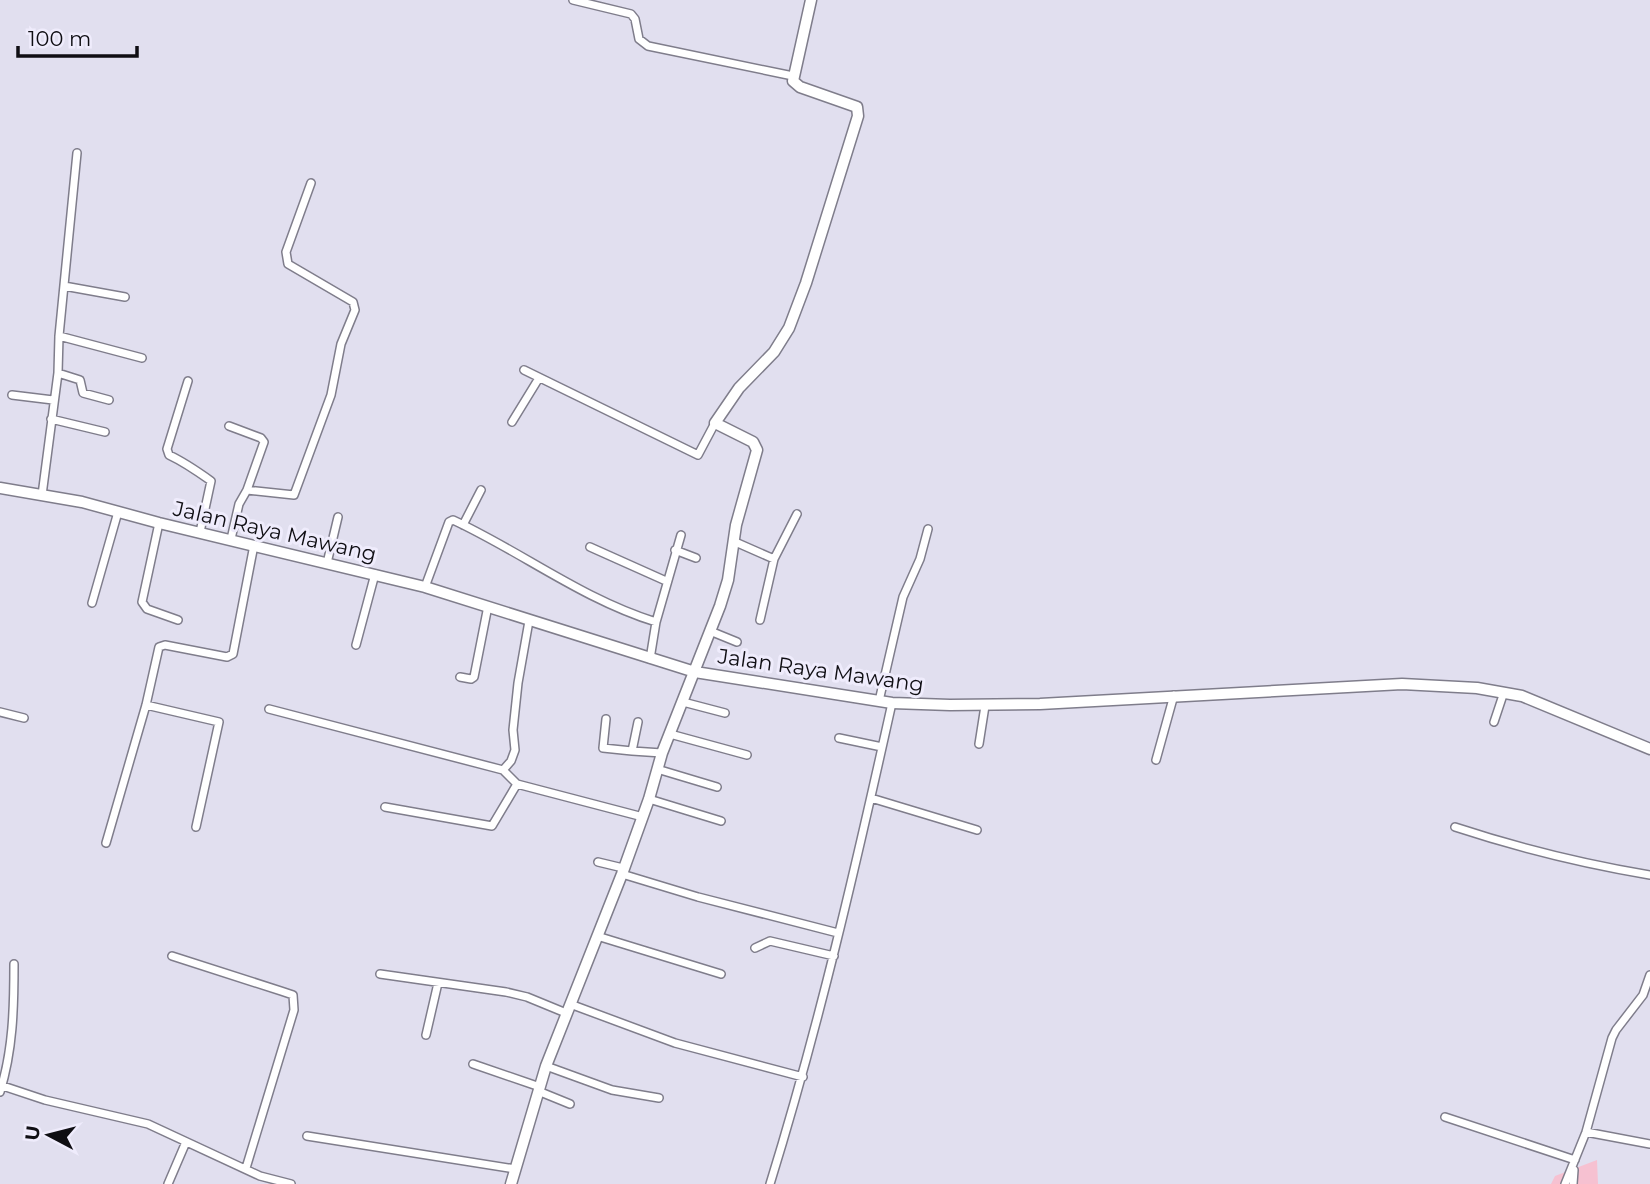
<svg xmlns="http://www.w3.org/2000/svg" width="1650" height="1184" font-family="Montserrat,sans-serif">
<style>
.green{fill:#f6c1d1}
.lines{fill:none;stroke-linecap:round;stroke-linejoin:round}
.street-casing{stroke:#7f7d8b;stroke-width:10}
.secondary-casing{stroke:#7f7d8b;stroke-width:13}
.street{stroke:#fff;stroke-width:7}
.secondary{stroke:#fff;stroke-width:10}
.labels{text-anchor:middle;dominant-baseline:central;stroke-width:6;stroke-linejoin:round;paint-order:stroke}
.street-label{font-size:21px;fill:#0f0e13;stroke:#efecfc}
</style>
<rect width="100%" height="100%" fill="#e1dfef"/>
<path class="green" d="M1597,1160l1,24h-47l4,-8z"/>
<g class="lines">
<g class="street-casing">
<path id="street" d="M573,0l58,14 4,5 4,20 9,7 145,30
M64,286l61,11
M59,336l83,22
M524,370l174,85 17,-32
M58,373l22,7 3,13 26,7
M188,381l-21,68 2,6c15,7 28,16 42,26l-11,51
M12,395l41,5
M51,419l54,13
M512,422l27,-44
M229,426l32,12 3,4 -17,48
M42,495l16,-122 1,-37 18,-183
M159,523l-17,79 5,7 31,11
M463,525l18,-35
M231,539l8,-35 8,-14 47,5 37,-100 10,-51 14,-34 -2,-8 -65,-38 -2,-12 25,-69
M733,541l41,18
M590,547l76,34
M675,550l21,8
M327,563l11,-46
M425,587l24,-65 4,-2c69,32 129,79 203,102
M92,603l26,-91
M760,620l14,-61 23,-45
M710,631l27,11
M356,645l19,-71
M650,659l6,-37 25,-87
M460,677l11,2 3,-2 14,-71
M879,701l24,-104 17,-38 8,-30
M683,702l42,11
M146,705l73,17 -23,105
M269,709l234,61 14,14 126,33
M0,712l24,6
M606,719l-3,29 29,3
M638,722l-6,29 30,2
M1494,722l10,-30
M670,734l77,21
M839,738l43,9
M979,744l6,-38
M1156,760l18,-65
M657,769l60,18
M503,770l8,-9 4,-11 -2,-20 5,-47 11,-62
M871,798l106,32
M649,799l72,22
M385,807l107,19 25,-42
M1455,827c64,21 129,37 195,48
M106,843l40,-138 13,-58 6,-2 62,12 6,-3 21,-109
M598,862l25,6
M622,874l76,23 140,36
M597,936l124,38
M755,948l15,-7 64,15
M172,956l109,35 12,4 1,15 -48,158
M380,974l126,18 21,5 39,16
M570,1004l105,39 128,34
M426,1035l12,-52
M473,1064l67,23
M546,1066l66,24 47,8
M0,1085l45,15 103,24 112,52 31,8
M538,1091l32,13
M0,1092c13,-42 14,-84 14,-128
M1445,1117l130,43
M1586,1132l64,12
M307,1136l208,33
M168,1184l18,-42
M770,1184c49,-158 86,-319 122,-481
M1565,1184l21,-52 26,-94 4,-8 27,-35 7,-20
M1573,1184l1,-14"/>
</g>
<g class="secondary-casing">
<path id="secondary" d="M0,488l82,14 77,21 266,64 270,85 197,31 58,2 90,-1 362,-20 75,4 45,8 128,53
M511,1184l35,-118 76,-192 27,-75 13,-46 58,-147 8,-26 8,-55 21,-75 -4,-8 -38,-19 24,-35 35,-36 15,-24 17,-45 52,-167 -1,-9 -57,-20 -7,-6 18,-81"/>
</g>
<use href="#street" class="street"/>
<use href="#secondary" class="secondary"/>
</g>
<g class="labels">
<g class="street-label">
<text transform="translate(275 531) rotate(13)">Jalan Raya Mawang</text>
<text transform="translate(821 670) rotate(8)">Jalan Raya Mawang</text>
</g>
</g>
<g transform="translate(49 1135) rotate(277)" stroke="#efecfc" stroke-width="5" paint-order="stroke">
<path d="M0-5L12 26L0 18L-12 26Z" fill="#0f0e13"/>
<text y="-10" font-size="19" font-weight="bold" text-anchor="middle" fill="#0f0e13">U</text>
</g>
<path d="M18 46v10h119v-10" fill="none" stroke="#0f0e13" stroke-width="3.5"/>
<text x="28" y="46" font-size="21" fill="#0f0e13" stroke="#efecfc" stroke-width="5" paint-order="stroke">100 m</text>
</svg>
